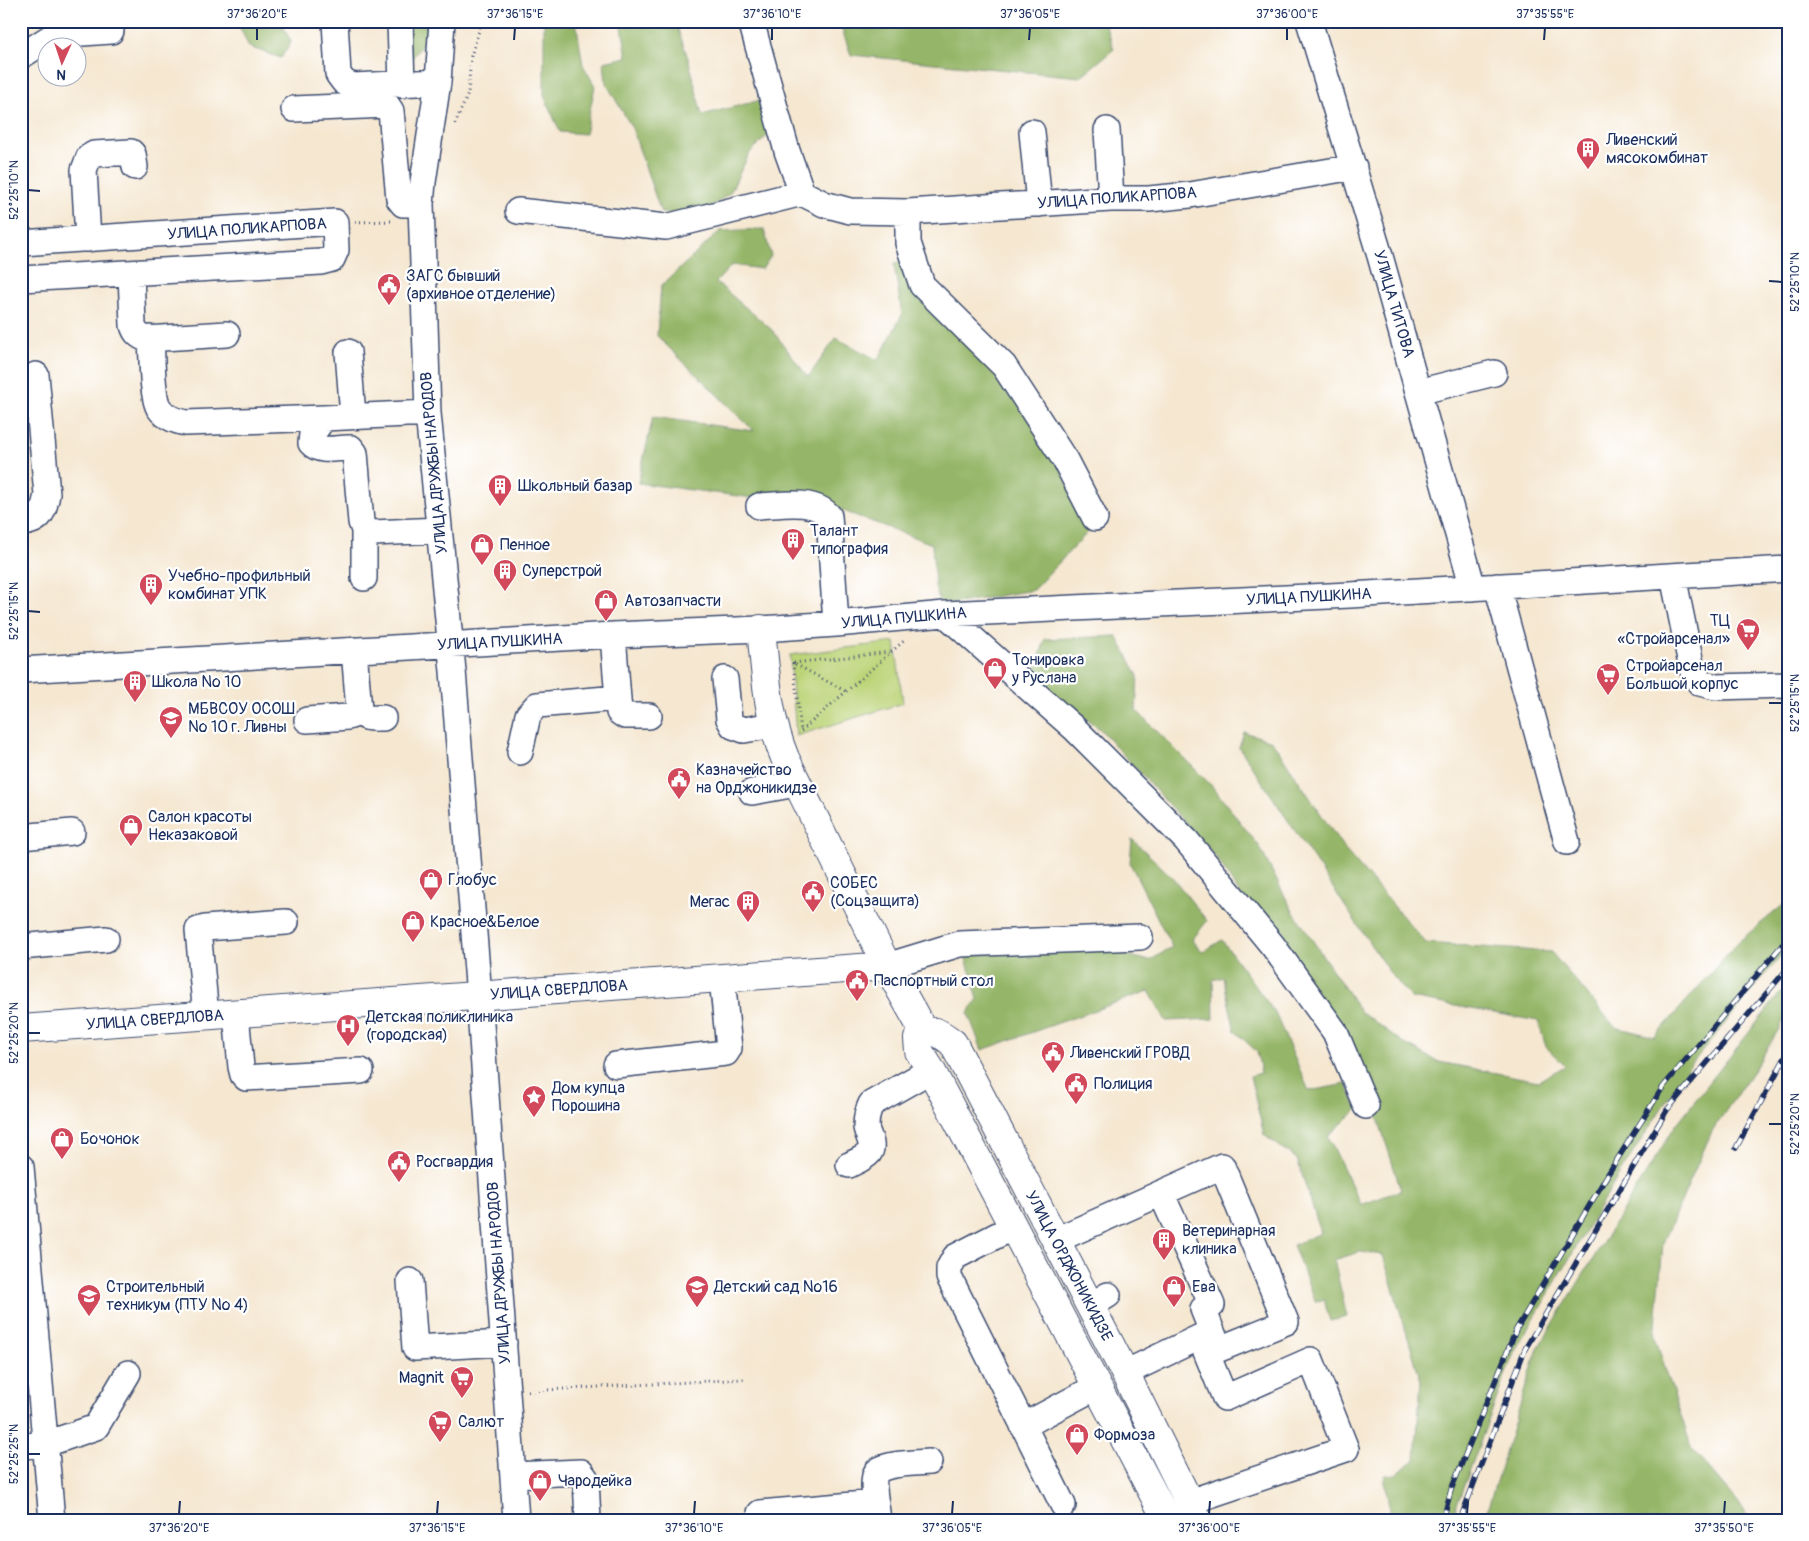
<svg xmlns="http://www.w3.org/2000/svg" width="1809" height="1541" font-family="Pangolin,sans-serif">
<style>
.green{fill:#bcd478;stroke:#6c826b}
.forest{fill:#95b668;stroke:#587263}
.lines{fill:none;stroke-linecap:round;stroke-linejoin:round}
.minor-casing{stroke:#3c4b6f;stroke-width:28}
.major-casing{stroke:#3c4b6f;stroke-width:30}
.path{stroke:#3c4b6f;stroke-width:3;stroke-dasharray:1 4;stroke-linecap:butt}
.minor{stroke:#fff;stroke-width:25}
.major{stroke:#fff;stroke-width:28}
.rail-casing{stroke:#1b2f5e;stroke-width:5.5}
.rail{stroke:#fff;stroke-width:4;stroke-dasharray:11;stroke-linecap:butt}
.ticks{fill:none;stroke:#1b2f5e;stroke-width:2}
.labels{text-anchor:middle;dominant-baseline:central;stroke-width:4.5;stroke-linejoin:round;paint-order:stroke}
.poi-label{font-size:16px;fill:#1b2f5e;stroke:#fff;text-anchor:start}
.street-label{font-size:16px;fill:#1b2f5e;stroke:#fff}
.neatline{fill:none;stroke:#1b2f5e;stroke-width:2}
.ticks-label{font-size:12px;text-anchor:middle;fill:#1b2f5e}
</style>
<rect width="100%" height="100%" fill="#fff"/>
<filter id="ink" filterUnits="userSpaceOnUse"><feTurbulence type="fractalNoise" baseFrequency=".02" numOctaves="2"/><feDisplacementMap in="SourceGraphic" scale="10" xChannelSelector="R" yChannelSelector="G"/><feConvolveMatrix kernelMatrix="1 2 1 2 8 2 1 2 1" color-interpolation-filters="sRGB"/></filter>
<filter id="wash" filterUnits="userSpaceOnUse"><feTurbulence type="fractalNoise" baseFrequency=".0096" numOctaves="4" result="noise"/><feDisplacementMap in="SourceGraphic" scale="20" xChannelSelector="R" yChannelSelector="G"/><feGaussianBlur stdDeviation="1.12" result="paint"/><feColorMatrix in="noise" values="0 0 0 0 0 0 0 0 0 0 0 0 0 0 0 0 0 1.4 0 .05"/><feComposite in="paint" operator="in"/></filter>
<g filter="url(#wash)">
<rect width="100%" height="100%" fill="#f5e7d0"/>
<path class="green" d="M895,642l8,61 -107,33 -6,-81z"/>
<path class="forest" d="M239,21h42l10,21 -10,16 -32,-11 -10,-21z
M404,21h23l1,17 -18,22z
M544,21h32l7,44 12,21 -10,48 -25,-2 -16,-36z
M621,21h54l14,40 13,54 59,-15 9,33 -21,21 -19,39 -20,15 -26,6 -23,-1 -29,-85 -26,-45 -2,-21 23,-5z
M839,21h265l10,28 -34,28 -229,-22z
M764,229l7,27 -9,13 -30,-4 -16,17 56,48 36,47 28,-39 42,22 24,-45 -8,-51 13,-4 93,114 61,95 28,62 -56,59 -92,16 -6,-20 -3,-42 -94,-35 -200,-26 15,-66 101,14 -97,-95 4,-50 59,-55z
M1117,636l21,40 -2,34 75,75 48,61 32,62 69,103 45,33 34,18 99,19 27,-15 -19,-19 -8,-26 -127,-23 -24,-29 -148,-222 5,-15 28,9 73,109 81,93 125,9 64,75 40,10 82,-94 51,-42v46l-103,125 -65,101 -106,179 -63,168h-60l-7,-45h10l21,-15 6,-79 -38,-126 -23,-3 -26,8 13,57 -17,4 -6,-21 -9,1 -22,-56 28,-12 -24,-74 -33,-24 -14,-59 11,-3 -4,-21 -22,-21 -12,-54 -10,3 1,39 -48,2 -17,-30 -167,59 -14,-37 10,-14 -13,-44 136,-7 48,13 23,-14 -42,-84 2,-24 41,39 34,43 -15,19 11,12 19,-12 53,73 34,78 37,-7 12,25 -30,27 33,69 40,-15 -27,-84 -158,-249 -115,-127 -68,-51 12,-40z
M1781,992l7,2v20l-29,48 -47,69 -49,112 -8,94 37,112 52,61 4,10h-264l54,-172 137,-222z"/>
</g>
<g filter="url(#ink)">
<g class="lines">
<g class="minor-casing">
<path id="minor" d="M335,21l3,53 6,8 9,4 85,-4
M400,21l2,64
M442,21l-4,61 -15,100 -2,22 7,209 25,258 26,325 37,524
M751,21l36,130 15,42 22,11 26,7 58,1v31l14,42 82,81 61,94 30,58
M1309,21l71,235 93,332
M21,56l33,-21 57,-4
M294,109l93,-4 4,6 8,88 4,5h18
M1107,130l4,69
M1032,132l7,72
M518,211l148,16 136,-34
M908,212l203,-13h38l41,-4 164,-28
M88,239l-4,-69 5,-13 5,-3 37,-2 2,2 2,13
M21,243l314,-21 1,28 -4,9 -11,3 -300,17
M131,273l2,52c2,8 6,11 13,14l81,-5
M151,338c1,15 1,60 8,70 6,9 16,13 27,15l138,-5 104,-5
M348,352l5,64
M1418,392l76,-19
M324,418l-12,16 -1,9c10,11 27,4 40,5l4,5 6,69 3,8 9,3 66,-3
M759,506c21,-1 55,-8 70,10l7,108
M21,523c20,-1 23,-12 26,-29l-11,-119
M1673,576l19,93 8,14 16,4 72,-2
M364,578v-48
M1497,586l70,256
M945,614l130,115 111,111 87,106 62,86 31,74
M613,635l6,77 6,4h24
M354,650l5,60c5,10 13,8 24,8
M21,670l592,-35 148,-6 75,-5 109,-10 405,-19 438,-26
M725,679l4,40 4,7 11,4 29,-5
M307,720l41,-3 6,-2 5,-5
M520,752l8,-37 9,-10 81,-7
M752,792l44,-8
M21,837l51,-5
M21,947l85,-8
M887,966l72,-22 181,-7
M236,1014l5,53 2,8 3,3 115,-7
M206,1016l-8,-86 7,-2 81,-6
M616,1065l110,-12 3,-5 -7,-70
M849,1165c6,-3 16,-7 20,-12 6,-8 -2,-18 -3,-26 0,-8 2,-17 5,-23l60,-34
M21,1167l31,353
M1161,1193l51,112 -9,4 16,40
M1013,1227l-58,30 -6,11v9l114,228
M1056,1240l166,-74 64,156 -79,32
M410,1281l5,67 89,-5
M1090,1306l18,-11
M1125,1373l75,-36 25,61 86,-38 35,89 -157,53
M1023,1426l73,-39
M21,1446l25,-2 50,-17 32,-54
M513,1475l68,-3 5,7 2,41
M760,1513l116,-10
M878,1520c-1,-11 -7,-39 -2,-47 6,-10 42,-10 53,-11"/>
</g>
<g class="major-casing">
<path id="major" d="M761,629c5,47 6,85 24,129l102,208 37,66
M21,1029l866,-63
M1167,1520l-236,-450 -12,-19 -1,-12c12,-14 22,-6 35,4l172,330 73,147"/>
</g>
<path class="path" d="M455,124l13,-30 3,-38 11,-35
M355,222l36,-1
M793,663l8,67
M845,691l-52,-28 98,-11
M801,731l105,-92
M528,1391l216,-12"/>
<use href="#minor" class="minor"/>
<use href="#major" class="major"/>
<g class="rail-casing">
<path id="rail" d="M1736,1148l52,-96
M1443,1520l8,-30 65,-160 92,-156 55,-87 125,-149
M1460,1520l65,-171 142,-239 121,-142"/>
</g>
<use href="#rail" class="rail"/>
</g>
</g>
<path class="ticks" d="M257,40v-12M514,40l1,-12M772,40v-12M1029,40l1,-12M1287,40v-12M1544,40l1,-12M28,190l12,1M1769,281l13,1M28,611l12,1M1769,703h13M28,1033h12M1769,1124h13M28,1454h12M179,1514l1,-13M437,1514l1,-13M694,1514l1,-13M952,1514l1,-13M1209,1514l1,-13M1467,1514l1,-13M1724,1514l1,-13"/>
<defs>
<g id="building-pin" transform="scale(1.25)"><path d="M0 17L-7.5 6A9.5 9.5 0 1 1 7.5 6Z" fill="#d1495b" stroke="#fff"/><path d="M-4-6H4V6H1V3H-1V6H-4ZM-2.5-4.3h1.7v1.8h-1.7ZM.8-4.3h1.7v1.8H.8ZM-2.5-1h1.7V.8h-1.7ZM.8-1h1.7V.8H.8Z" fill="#fff"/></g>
<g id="civic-pin" transform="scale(1.25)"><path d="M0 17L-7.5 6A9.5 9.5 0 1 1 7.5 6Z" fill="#d1495b" stroke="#fff"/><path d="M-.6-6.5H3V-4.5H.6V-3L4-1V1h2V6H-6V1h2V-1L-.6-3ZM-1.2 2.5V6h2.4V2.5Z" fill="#fff"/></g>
<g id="shop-pin" transform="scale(1.25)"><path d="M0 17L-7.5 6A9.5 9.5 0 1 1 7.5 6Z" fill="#d1495b" stroke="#fff"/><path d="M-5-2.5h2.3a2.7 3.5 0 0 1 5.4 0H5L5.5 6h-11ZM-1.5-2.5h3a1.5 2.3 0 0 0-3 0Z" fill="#fff"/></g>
<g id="supermarket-pin" transform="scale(1.25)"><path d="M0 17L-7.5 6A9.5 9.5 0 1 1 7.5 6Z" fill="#d1495b" stroke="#fff"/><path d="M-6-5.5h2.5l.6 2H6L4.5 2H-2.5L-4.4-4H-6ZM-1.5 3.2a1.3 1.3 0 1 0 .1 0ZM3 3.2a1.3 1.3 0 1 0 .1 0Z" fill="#fff"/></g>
<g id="school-pin" transform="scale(1.25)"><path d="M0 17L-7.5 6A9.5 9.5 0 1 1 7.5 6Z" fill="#d1495b" stroke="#fff"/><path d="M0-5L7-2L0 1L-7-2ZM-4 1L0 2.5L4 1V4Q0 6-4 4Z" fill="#fff"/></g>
<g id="hospital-pin" transform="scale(1.25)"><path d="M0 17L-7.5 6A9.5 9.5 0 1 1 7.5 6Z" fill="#d1495b" stroke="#fff"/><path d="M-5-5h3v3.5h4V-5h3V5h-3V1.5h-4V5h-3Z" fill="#fff"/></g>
<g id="sight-pin" transform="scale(1.25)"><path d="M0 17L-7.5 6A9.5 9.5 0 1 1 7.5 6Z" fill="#d1495b" stroke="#fff"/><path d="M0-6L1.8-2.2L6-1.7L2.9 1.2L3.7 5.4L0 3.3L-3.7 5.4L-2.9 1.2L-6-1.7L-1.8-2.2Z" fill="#fff"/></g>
<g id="university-pin" transform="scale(1.25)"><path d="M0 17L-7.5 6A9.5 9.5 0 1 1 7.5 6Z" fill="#d1495b" stroke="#fff"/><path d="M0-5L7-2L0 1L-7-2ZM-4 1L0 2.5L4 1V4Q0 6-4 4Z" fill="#fff"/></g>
</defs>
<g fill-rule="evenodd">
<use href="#building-pin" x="1588" y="149"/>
<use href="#civic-pin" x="389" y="285"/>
<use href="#building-pin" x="500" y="486"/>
<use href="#building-pin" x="793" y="540"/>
<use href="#shop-pin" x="482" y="545"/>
<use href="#building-pin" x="505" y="571"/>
<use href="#building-pin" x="151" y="585"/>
<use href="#shop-pin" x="606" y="601"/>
<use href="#supermarket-pin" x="1748" y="630"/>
<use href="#shop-pin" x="995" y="669"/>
<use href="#supermarket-pin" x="1608" y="675"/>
<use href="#building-pin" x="135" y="682"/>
<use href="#school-pin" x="171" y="718"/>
<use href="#civic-pin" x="679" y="779"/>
<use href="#shop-pin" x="131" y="826"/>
<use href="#shop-pin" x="431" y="880"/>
<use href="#civic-pin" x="813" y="892"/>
<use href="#building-pin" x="748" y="902"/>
<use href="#shop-pin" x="413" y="922"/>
<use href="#civic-pin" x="857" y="981"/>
<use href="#hospital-pin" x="348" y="1026"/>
<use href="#civic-pin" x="1053" y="1053"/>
<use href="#civic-pin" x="1076" y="1084"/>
<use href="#sight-pin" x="534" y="1097"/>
<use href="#shop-pin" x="62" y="1139"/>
<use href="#civic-pin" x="399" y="1162"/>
<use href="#building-pin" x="1164" y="1240"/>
<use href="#school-pin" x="697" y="1287"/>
<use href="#shop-pin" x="1174" y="1287"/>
<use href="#university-pin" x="89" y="1296"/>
<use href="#supermarket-pin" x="462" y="1378"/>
<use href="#supermarket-pin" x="440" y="1422"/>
<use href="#shop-pin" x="1077" y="1435"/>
<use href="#shop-pin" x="540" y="1481"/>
</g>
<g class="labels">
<g class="poi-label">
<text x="1606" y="140">Ливенский<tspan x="1606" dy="18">мясокомбинат</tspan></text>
<text x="406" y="276">ЗАГС бывший<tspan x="406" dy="18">(архивное отделение)</tspan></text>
<text x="518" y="486">Школьный базар</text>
<text x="810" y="531">Талант<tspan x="810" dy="18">типография</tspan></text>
<text x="500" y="545">Пенное</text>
<text x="522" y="571">Суперстрой</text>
<text x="168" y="576">Учебно-профильный<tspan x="168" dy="18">комбинат УПК</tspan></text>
<text x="624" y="601">Автозапчасти</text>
<text x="1730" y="621" text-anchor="end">ТЦ<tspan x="1730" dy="18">«Стройарсенал»</tspan></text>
<text x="1012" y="660">Тонировка<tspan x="1012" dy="18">у Руслана</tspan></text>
<text x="1626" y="666">Стройарсенал<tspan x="1626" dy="18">Большой корпус</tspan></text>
<text x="152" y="682">Школа № 10</text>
<text x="188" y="709">МБВСОУ ОСОШ<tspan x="188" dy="18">№ 10 г. Ливны</tspan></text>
<text x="696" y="770">Казначейство<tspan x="696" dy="18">на Орджоникидзе</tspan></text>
<text x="148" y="817">Салон красоты<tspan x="148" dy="18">Неказаковой</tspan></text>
<text x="448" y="880">Глобус</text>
<text x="830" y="883">СОБЕС<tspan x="830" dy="18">(Соцзащита)</tspan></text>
<text x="730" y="902" text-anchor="end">Мегас</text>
<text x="430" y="922">Красное&amp;Белое</text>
<text x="874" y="981">Паспортный стол</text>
<text x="366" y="1017">Детская поликлиника<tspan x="366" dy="18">(городская)</tspan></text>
<text x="1070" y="1053">Ливенский ГРОВД</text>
<text x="1094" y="1084">Полиция</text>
<text x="552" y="1088">Дом купца<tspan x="552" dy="18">Порошина</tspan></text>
<text x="80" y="1139">Бочонок</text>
<text x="416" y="1162">Росгвардия</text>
<text x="1182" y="1231">Ветеринарная<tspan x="1182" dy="18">клиника</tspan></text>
<text x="106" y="1287">Строительный<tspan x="106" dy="18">техникум (ПТУ № 4)</tspan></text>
<text x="714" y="1287">Детский сад №16</text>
<text x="1192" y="1287">Ева</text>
<text x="444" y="1378" text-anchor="end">Magnit</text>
<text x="458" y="1422">Салют</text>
<text x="1094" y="1435">Формоза</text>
<text x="558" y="1481">Чародейка</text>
</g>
<g class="street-label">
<text transform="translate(1117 198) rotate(-4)">УЛИЦА ПОЛИКАРПОВА</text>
<text transform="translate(247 229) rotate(-4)">УЛИЦА ПОЛИКАРПОВА</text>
<text transform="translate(1394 304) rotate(74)">УЛИЦА ТИТОВА</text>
<text transform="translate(434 463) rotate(-95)">УЛИЦА ДРУЖБЫ НАРОДОВ</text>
<text transform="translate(1309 597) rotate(-3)">УЛИЦА ПУШКИНА</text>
<text transform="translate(904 618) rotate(-5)">УЛИЦА ПУШКИНА</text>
<text transform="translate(500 642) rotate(-3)">УЛИЦА ПУШКИНА</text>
<text transform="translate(559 990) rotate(-4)">УЛИЦА СВЕРДЛОВА</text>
<text transform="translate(155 1020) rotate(-4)">УЛИЦА СВЕРДЛОВА</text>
<text transform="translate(1069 1266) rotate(62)">УЛИЦА ОРДЖОНИКИДЗЕ</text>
<text transform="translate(499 1273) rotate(-94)">УЛИЦА ДРУЖБЫ НАРОДОВ</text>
</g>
</g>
<rect width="1809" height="1541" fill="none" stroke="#fff" stroke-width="55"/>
<g transform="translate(62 62) rotate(183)"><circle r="24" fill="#ffffff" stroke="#a4acbf"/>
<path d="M0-4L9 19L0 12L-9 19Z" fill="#d1495b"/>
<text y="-8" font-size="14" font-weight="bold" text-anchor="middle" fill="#1b2f5e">N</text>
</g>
<rect x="28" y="28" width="1754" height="1486" class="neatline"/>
<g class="ticks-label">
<text x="257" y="18">37°36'20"E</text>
<text x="515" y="18">37°36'15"E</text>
<text x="772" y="18">37°36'10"E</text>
<text x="1030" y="18">37°36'05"E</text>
<text x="1287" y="18">37°36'00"E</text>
<text x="1545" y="18">37°35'55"E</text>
<text transform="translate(14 190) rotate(-90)" y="4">52°25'10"N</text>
<text transform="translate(1795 282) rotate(-90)" y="4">52°25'10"N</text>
<text transform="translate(14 611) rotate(-90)" y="4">52°25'15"N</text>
<text transform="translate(1795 703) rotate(-90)" y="4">52°25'15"N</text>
<text transform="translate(14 1033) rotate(-90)" y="4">52°25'20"N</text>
<text transform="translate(1795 1124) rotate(-90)" y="4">52°25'20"N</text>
<text transform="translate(14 1454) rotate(-90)" y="4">52°25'25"N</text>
<text x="179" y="1532">37°36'20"E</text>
<text x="437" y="1532">37°36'15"E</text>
<text x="694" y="1532">37°36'10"E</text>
<text x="952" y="1532">37°36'05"E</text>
<text x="1209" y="1532">37°36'00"E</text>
<text x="1467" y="1532">37°35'55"E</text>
<text x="1724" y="1532">37°35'50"E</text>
</g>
</svg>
